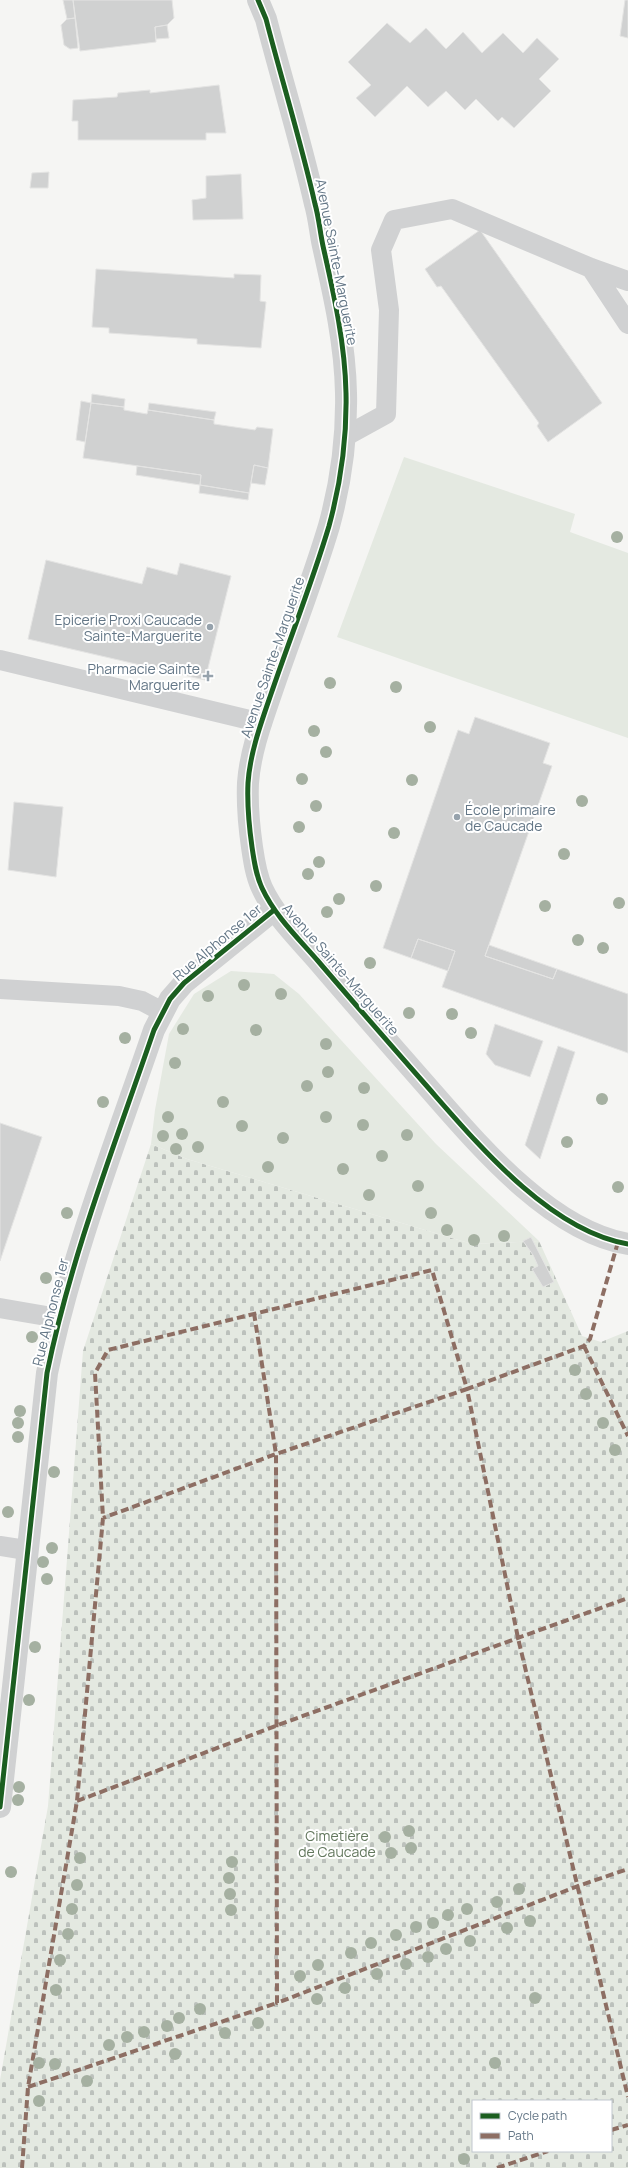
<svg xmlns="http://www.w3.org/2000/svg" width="628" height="2168" font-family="Manrope,sans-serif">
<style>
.cemetery{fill:url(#cemetery-stones);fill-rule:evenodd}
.green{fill:#e4e9e1}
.building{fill:#d0d1d1;stroke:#e4e4e3}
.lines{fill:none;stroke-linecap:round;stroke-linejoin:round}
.service{stroke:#d0d1d2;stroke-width:20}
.minor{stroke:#d0d1d2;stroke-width:22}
.tertiary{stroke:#d0d1d2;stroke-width:22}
.quiet{stroke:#8d6e63;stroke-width:4;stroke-dasharray:8 4;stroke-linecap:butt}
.cycleway-casing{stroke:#fff;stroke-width:8}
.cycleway{stroke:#1b5e20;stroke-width:5}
.tree{fill:#a5b0a1}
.poi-dot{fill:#96a2ac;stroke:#fff;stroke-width:1.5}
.labels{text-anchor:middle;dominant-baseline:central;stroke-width:4;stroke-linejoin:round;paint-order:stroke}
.street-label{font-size:14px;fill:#637686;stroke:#fff}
.poi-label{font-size:14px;fill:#637686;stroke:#fff;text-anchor:end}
.park-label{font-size:14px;fill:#63785e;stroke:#fff}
</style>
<defs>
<pattern id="cemetery-stones" width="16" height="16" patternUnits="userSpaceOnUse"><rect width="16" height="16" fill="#e4e9e1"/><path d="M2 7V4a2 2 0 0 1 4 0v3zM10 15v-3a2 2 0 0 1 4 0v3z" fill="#bcc1bc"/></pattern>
</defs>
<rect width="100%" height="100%" fill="#f5f5f3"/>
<path class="cemetery" d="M151,1144l36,15 285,85 67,-3 43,95 19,6 27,-11v837h-628v-88l48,-274 35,-455zM473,2101h138v50h-138z"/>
<path class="green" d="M404,457l171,57 -5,18 58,21v185l-291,-101z
M231,971l43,3 25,20 137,150 103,97 -67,3 -285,-85 -36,-15 4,-34 14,-76 25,-40z"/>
<path class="building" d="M63,0h10l2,18 -8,1z
M73,0h99l2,18 -7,7 -12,2 1,15 -76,9z
M625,0h3v38l-8,-2z
M75,18l3,30 -8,1 -6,-4 -3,-20 6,-6z
M387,23l23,20 16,-15 20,21 17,-17 19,21 21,-20 20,20 14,-15 22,21 -20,20 12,12 -37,37 -12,-11 -4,4 -22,-22 -11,11 -19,-19 -18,16 -21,-21 -32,31 -19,-19 15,-13 -23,-23z
M167,25l2,13 -13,1 -1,-12z
M219,85l7,48h-20v7h-128v-19h-6l1,-21 44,-3 1,-4 32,-3v3z
M49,172l-1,16h-18l2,-15z
M241,174l2,45 -50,1 -1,-20 14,-2v-22z
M480,230l122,173 -54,39 -11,-16 2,-3 -98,-137 -4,1 -12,-18z
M96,269l138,9v-4l27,1 -1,26 6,1 -5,46 -64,-4v-5l-88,-6v-5l-17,-1z
M92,394l33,5 -1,8 -33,-4z
M81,401l10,2 -6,39 -9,-2z
M91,403l33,4v3l23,4 1,-4 66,10v4l41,6 2,-3 16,2 -5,39 -14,-3 -5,28 -49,-8 1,-10 -118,-17z
M149,403l67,9 -2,8 -66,-10z
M254,465l14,3 -3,17 -14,-2z
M137,466l64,9 -1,10 -64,-10z
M200,485l49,8 -1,7 -49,-7z
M46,560l96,24 5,-17 30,8 3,-12 51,13 -26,104 -177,-41z
M475,717l75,26 -7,20 9,3 -67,190 68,23 4,-10 71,25v59l-186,-66 13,-36 -37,-12 -7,19 -28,-10 75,-218 11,4z
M14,802l49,5 -7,70 -48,-7z
M418,939l37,12 -7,20 -37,-13z
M489,945l68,24 -4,10 -68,-23z
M495,1024l48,17 -13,36 -35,-12 -9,-11z
M558,1046l17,6 -35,107 -15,-14z
M0,1123l42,14 -42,124z
M531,1237l23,45 -11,5 -11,-18 6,-3 -5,-11 -10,-14z"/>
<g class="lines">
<path class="service" d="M591,268l37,56
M346,436l40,-22 3,-104 -8,-60 13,-30 58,-11 139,59 37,13
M0,660l262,63
M0,989l119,7 23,5 21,11
M0,1308l58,10
M0,1546l26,4"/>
<path class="minor" d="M0,1807l47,-434c24,-117 68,-229 107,-343l16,-31 14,-16 90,-73"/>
<path class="tertiary" d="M258,0l8,19c16,62 35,123 49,185 4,14 5,28 8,42 11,49 22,97 23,147 1,46 -5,89 -17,133 -17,57 -39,112 -58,168 -10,29 -21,59 -23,89 -1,22 1,43 4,64 2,14 4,28 10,41 13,28 36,50 56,73 35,41 71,82 107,123 51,58 124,147 203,160"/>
<path class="quiet" d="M618,1242l-28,97 -6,7 -117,43 51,249 110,459
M254,1313l22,141 1,549 301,-117 50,-17
M584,1346l44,90
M77,1801l201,-76 350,-127
M28,2087l249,-84
M611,2130l17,-5
M22,2168l6,-81 49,-286 26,-283 -8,-145 13,-23 324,-80 35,119 -191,65 -173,64
M497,2168l51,-17"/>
<g class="cycleway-casing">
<path id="cycleway" d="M258,0l8,19c16,62 35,123 49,185 4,14 5,28 8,42 11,49 22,97 23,147 1,46 -5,89 -17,133 -17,57 -39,112 -58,168 -10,29 -21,59 -23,89 -1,22 1,43 4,64 2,14 4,28 10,41 13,28 36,50 56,73 35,41 71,82 107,123 51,58 124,147 203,160
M0,1807l47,-434c24,-117 68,-229 107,-343l16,-31 14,-16 90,-73"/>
</g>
<use href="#cycleway" class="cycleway"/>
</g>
<g class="tree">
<circle cx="617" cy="537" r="6"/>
<circle cx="330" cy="683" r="6"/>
<circle cx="396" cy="687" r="6"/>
<circle cx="430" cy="727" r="6"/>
<circle cx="314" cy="731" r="6"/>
<circle cx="326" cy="752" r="6"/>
<circle cx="302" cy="779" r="6"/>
<circle cx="412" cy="780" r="6"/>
<circle cx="582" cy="801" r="6"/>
<circle cx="316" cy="806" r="6"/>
<circle cx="299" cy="827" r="6"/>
<circle cx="394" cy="833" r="6"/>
<circle cx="564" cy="854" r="6"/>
<circle cx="319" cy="862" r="6"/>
<circle cx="308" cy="874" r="6"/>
<circle cx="376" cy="886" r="6"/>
<circle cx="339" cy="899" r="6"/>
<circle cx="619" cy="903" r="6"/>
<circle cx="545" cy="906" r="6"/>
<circle cx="327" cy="912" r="6"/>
<circle cx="578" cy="940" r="6"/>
<circle cx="603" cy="948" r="6"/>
<circle cx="370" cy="963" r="6"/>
<circle cx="244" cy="985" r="6"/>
<circle cx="281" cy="994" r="6"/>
<circle cx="208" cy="996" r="6"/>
<circle cx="409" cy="1013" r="6"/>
<circle cx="452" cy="1014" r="6"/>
<circle cx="183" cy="1029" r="6"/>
<circle cx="256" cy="1030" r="6"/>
<circle cx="471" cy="1033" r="6"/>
<circle cx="125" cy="1038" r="6"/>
<circle cx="326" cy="1044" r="6"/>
<circle cx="175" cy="1063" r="6"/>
<circle cx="328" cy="1072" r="6"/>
<circle cx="307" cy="1086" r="6"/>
<circle cx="364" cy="1088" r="6"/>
<circle cx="602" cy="1099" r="6"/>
<circle cx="103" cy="1102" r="6"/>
<circle cx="223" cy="1102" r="6"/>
<circle cx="168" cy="1117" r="6"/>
<circle cx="326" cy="1117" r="6"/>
<circle cx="363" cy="1125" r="6"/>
<circle cx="242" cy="1126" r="6"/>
<circle cx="182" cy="1134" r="6"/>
<circle cx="407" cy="1135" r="6"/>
<circle cx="163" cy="1136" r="6"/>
<circle cx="283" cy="1138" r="6"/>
<circle cx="567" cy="1142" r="6"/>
<circle cx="198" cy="1147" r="6"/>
<circle cx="176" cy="1149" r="6"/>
<circle cx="382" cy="1156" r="6"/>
<circle cx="268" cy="1167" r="6"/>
<circle cx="343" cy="1169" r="6"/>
<circle cx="418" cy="1186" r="6"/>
<circle cx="618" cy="1187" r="6"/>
<circle cx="369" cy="1195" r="6"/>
<circle cx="67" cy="1213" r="6"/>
<circle cx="431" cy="1213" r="6"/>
<circle cx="447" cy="1230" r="6"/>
<circle cx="504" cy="1236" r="6"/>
<circle cx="474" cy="1240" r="6"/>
<circle cx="46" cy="1278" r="6"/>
<circle cx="32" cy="1337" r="6"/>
<circle cx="575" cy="1370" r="6"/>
<circle cx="586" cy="1394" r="6"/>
<circle cx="20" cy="1411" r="6"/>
<circle cx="18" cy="1423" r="6"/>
<circle cx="603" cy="1423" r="6"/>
<circle cx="18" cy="1437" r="6"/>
<circle cx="615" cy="1450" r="6"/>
<circle cx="54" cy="1472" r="6"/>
<circle cx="8" cy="1512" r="6"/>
<circle cx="52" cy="1548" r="6"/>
<circle cx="43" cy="1562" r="6"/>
<circle cx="47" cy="1579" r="6"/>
<circle cx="35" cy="1647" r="6"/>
<circle cx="29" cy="1700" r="6"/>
<circle cx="19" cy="1787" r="6"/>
<circle cx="18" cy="1800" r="6"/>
<circle cx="409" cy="1831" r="6"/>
<circle cx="385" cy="1837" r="6"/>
<circle cx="411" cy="1848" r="6"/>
<circle cx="391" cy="1853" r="6"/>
<circle cx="80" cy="1858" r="6"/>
<circle cx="232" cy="1862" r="6"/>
<circle cx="11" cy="1872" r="6"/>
<circle cx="229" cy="1878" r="6"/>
<circle cx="77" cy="1885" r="6"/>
<circle cx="519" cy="1889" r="6"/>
<circle cx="230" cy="1894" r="6"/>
<circle cx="497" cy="1902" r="6"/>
<circle cx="72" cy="1909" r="6"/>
<circle cx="467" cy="1909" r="6"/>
<circle cx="231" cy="1910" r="6"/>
<circle cx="448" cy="1915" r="6"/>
<circle cx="530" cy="1921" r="6"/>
<circle cx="433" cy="1923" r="6"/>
<circle cx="416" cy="1927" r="6"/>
<circle cx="507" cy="1928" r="6"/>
<circle cx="68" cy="1934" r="6"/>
<circle cx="396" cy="1935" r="6"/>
<circle cx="470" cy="1941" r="6"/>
<circle cx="371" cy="1943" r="6"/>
<circle cx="446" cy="1949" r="6"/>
<circle cx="351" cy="1953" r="6"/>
<circle cx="428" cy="1957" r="6"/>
<circle cx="60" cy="1960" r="6"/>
<circle cx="406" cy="1964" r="6"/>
<circle cx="318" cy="1965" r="6"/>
<circle cx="377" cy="1974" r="6"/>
<circle cx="300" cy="1976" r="6"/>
<circle cx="345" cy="1988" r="6"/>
<circle cx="56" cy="1990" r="6"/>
<circle cx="535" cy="1998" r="6"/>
<circle cx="317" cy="1999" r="6"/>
<circle cx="200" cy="2009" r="6"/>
<circle cx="179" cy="2018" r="6"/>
<circle cx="258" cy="2023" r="6"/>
<circle cx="167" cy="2026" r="6"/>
<circle cx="144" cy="2032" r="6"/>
<circle cx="225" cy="2033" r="6"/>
<circle cx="127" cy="2037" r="6"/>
<circle cx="109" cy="2045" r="6"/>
<circle cx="175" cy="2054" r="6"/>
<circle cx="39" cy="2063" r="6"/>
<circle cx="495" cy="2063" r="6"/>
<circle cx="55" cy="2064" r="6"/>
<circle cx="87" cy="2081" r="6"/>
<circle cx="39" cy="2101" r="6"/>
<circle cx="464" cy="2159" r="6"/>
</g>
<g class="poi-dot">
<circle cx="210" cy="627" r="4"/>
<path d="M206 670h4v4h4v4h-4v4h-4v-4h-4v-4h4z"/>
<circle cx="457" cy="817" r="4"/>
</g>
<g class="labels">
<g class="street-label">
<text transform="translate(337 262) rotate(79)">Avenue Sainte-Marguerite</text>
<text transform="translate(272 657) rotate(-71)">Avenue Sainte-Marguerite</text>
<text transform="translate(217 942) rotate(-40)">Rue Alphonse 1er</text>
<text transform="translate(341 969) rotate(49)">Avenue Sainte-Marguerite</text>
<text transform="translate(50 1312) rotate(-76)">Rue Alphonse 1er</text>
</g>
<g class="poi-label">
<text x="202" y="619">Epicerie Proxi Caucade<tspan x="202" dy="16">Sainte-Marguerite</tspan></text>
<text x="200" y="668">Pharmacie Sainte<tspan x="200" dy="16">Marguerite</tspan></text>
<text x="465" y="809" text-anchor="start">École primaire<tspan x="465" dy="16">de Caucade</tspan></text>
</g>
<g class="park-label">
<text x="337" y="1835">Cimetière<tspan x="337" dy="16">de Caucade</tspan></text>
</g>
</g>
<rect x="472" y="2100" width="140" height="52" fill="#ffffff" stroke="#c1c8cf"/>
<rect x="480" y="2113" width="20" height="6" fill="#1b5e20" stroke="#c1c8cf"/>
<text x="508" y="2120" font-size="12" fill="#637686">Cycle path</text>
<rect x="480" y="2133" width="20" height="6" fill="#8d6e63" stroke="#c1c8cf"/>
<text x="508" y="2140" font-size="12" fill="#637686">Path</text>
</svg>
